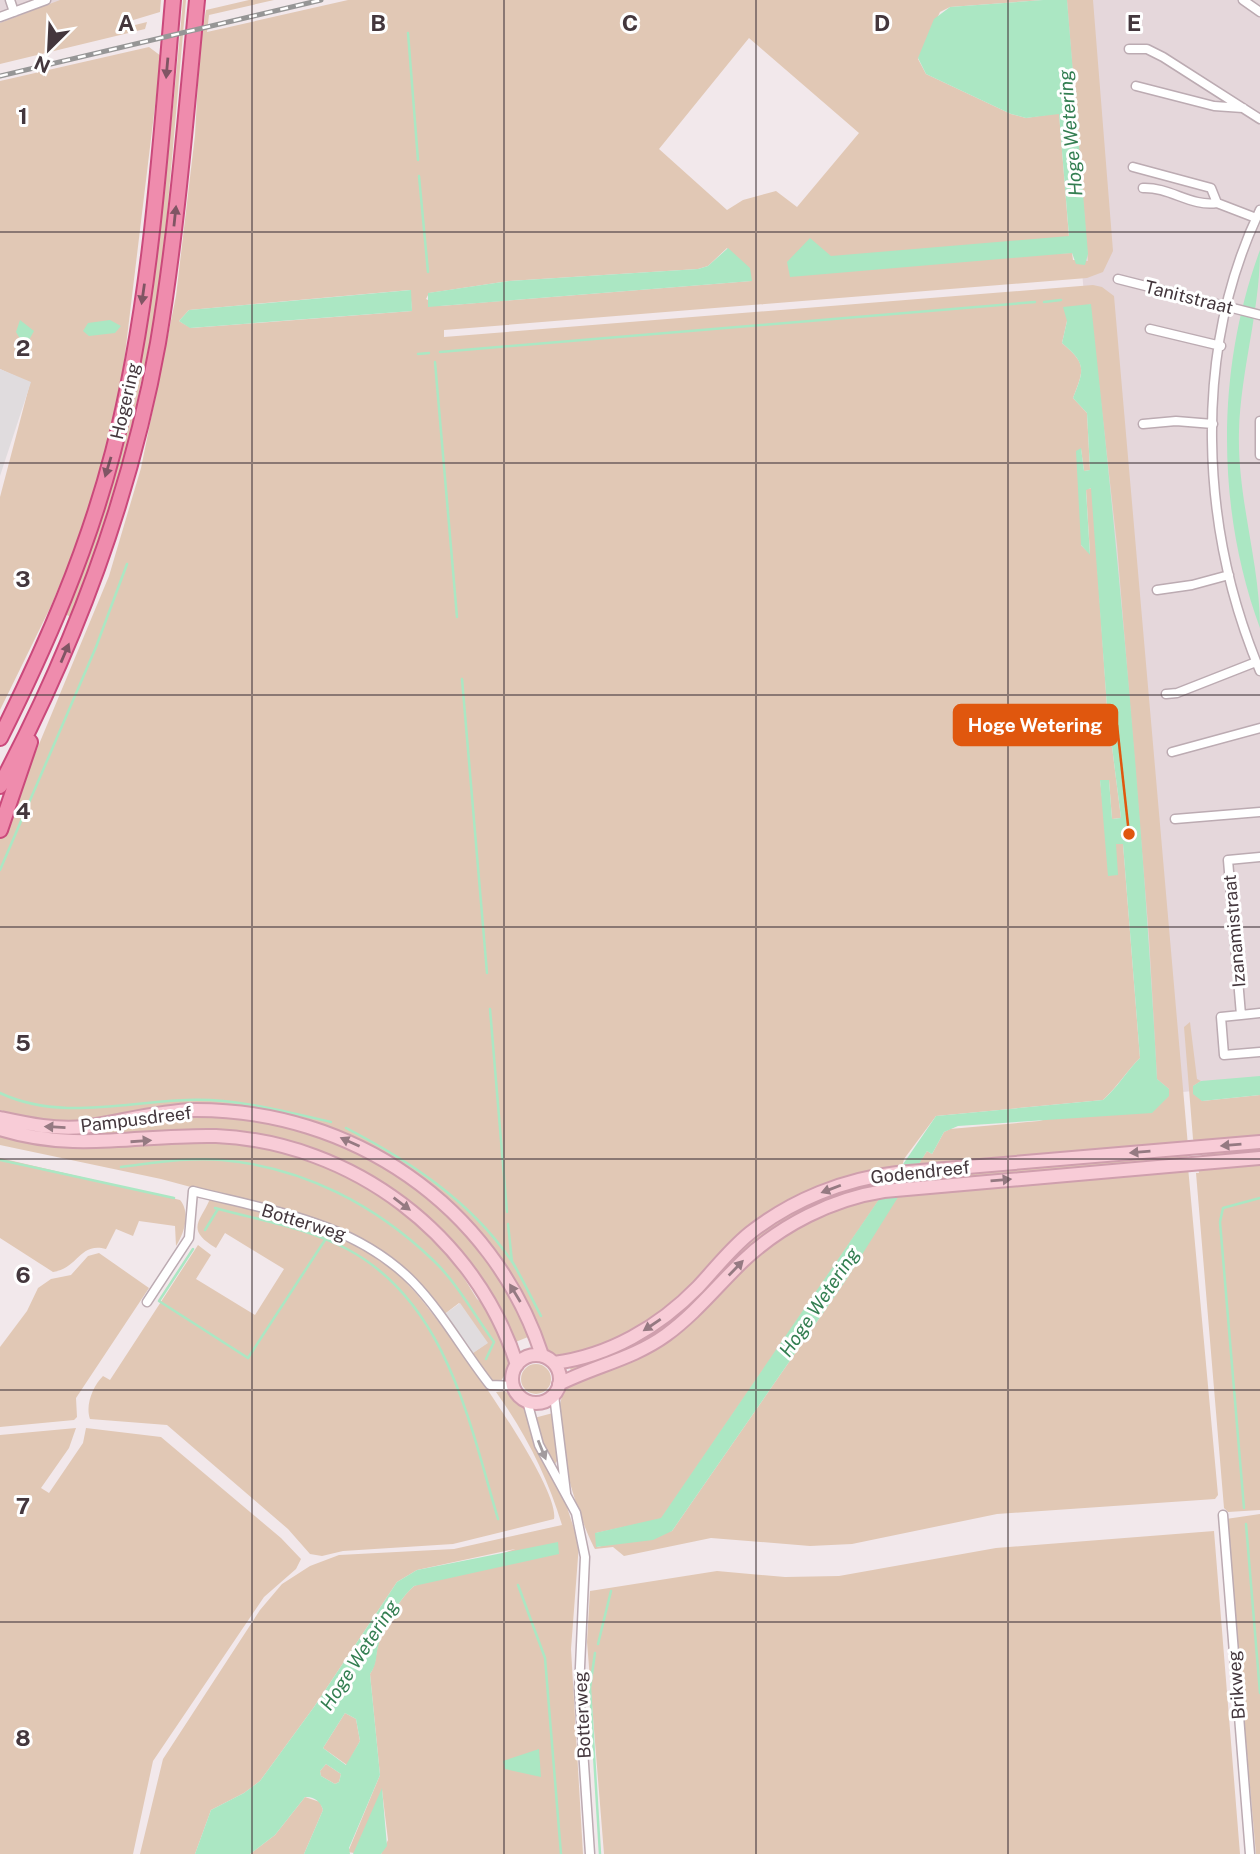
<svg xmlns="http://www.w3.org/2000/svg" width="1260" height="1854" font-family="'Public Sans',sans-serif">
<style>
.residential{fill:#e5d7db}
.green{fill:#e1c8b5;fill-rule:evenodd}
.parking{fill:#e0dcde}
.water{fill:#abe7c3;fill-rule:evenodd}
.lines{fill:none;stroke-linecap:round;stroke-linejoin:round}
.stream{stroke:#abe7c3;stroke-width:2.5}
.minor-casing{stroke:#bcabb2;stroke-width:11}
.secondary-casing{stroke:#cf9fad;stroke-width:16}
.trunk-casing{stroke:#ca497b;stroke-width:18}
.minor{stroke:#fff;stroke-width:8}
.secondary{stroke:#f8ccd7;stroke-width:12}
.trunk{stroke:#ef8cad;stroke-width:14}
.rail-casing{stroke:#969696;stroke-width:5}
.rail{stroke:#fff;stroke-width:2.5;stroke-dasharray:8;stroke-linecap:butt}
.oneway{fill:#805564}
.oneway2{fill:#957a82}
.oneway3{fill:#a29b9e}
.grid{fill:none;stroke:#44373d;stroke-width:2;stroke-opacity:0.55}
.labels{text-anchor:middle;dominant-baseline:central;stroke-width:6;stroke-linejoin:round;paint-order:stroke}
.street-label{font-size:18px;fill:#44373d;stroke:#fff}
.water-label{font-size:19px;font-style:italic;fill:#337e51;stroke:#fff}
.grid-label{font-size:23px;text-anchor:middle;font-weight:bold;fill:#44373d;stroke:#fff;stroke-width:6;stroke-linejoin:round;paint-order:stroke}
.leader{fill:none;stroke:#e0570e;stroke-width:2.5}
.callout-dot{fill:#e0570e;stroke:#fff;stroke-width:2.5}
.callout{fill:#e0570e;stroke:#e0570e;stroke-width:2.5}
.callout-label{font-size:19px;text-anchor:middle;font-weight:bold;fill:#fff}
</style>
<rect width="100%" height="100%" fill="#f2e8eb"/>
<path class="residential" d="M0,0h67l-67,26z
M1060,0h200v1085l-111,10z"/>
<path class="green" d="M60,0h101l-1,12 -30,9 1,5 16,-4 -2,7 -145,35v-41z
M183,0h3l-26,294 -40,187 -47,137 -8,-4c76,-196 100,-406 118,-614z
M249,0h25l-65,15 -2,17 141,-32h695l-93,7 -10,5 -22,47 8,15 85,40 15,4 33,-5 10,124 -282,25 285,-9 1,7 15,1 -21,-261h26l20,251 -10,21 -16,6 -643,52v7l649,-52 9,2 12,9 74,850 -273,23 12,-18 5,3 12,-22 6,-3 89,-8 130,-32 -12,-10 -8,-142 -32,-392 -27,-241 -23,17 -5,22c25,21 22,26 11,55l14,15 3,57 -6,1 -3,-22v96l9,9 -4,-65 6,-1 15,219 14,111 -9,1 -3,-39h-9l5,42 11,22h7l17,214c-14,14 -23,29 -37,42l-167,16 -32,43 -2,8 -104,32 -141,120 -70,35 -33,3 -10,-12 -41,-79 -106,-103 -163,-54 -156,15 -49,-5 -29,-9v-272l109,-262 32,-108 35,-172 19,-161 5,-89 6,-36zM749,38l110,95 -62,74 -21,-16 -33,9 -16,10 -68,-61zM727,248l24,33 -311,25 -14,-7 3,-6 80,-12 189,-12 10,-3zM410,290l2,21 -221,17 -12,-7 10,-11z
M149,47l12,9 -39,323 -23,97 -15,52 -34,80 -50,102v-213l30,-114 -30,-14v-288z
M1190,1022l7,57 4,2 -8,5 9,15 58,-6v45l-64,5 -3,-6 -9,-112z
M230,1114l98,22 92,51 62,62 51,86 -20,8 -10,-22 -101,-122 -130,-58 -204,-3 -38,-9 119,-11z
M0,1132l249,11 86,24 81,51 40,47 21,34 13,10 21,55 -10,17 -8,2 -23,-28 17,-12 -28,-40 -17,13 -73,-73 -41,-19 -167,-45 -161,-34z
M1260,1145v11l-53,2v-7z
M1187,1152l1,9 -285,25 7,-11z
M0,1158l180,42c11,13 4,34 -4,46l-1,-20 -36,-5 -6,15 -17,-7 -10,20c-27,-7 -27,19 -53,23l-53,-34z
M1260,1161v349l-32,2 -4,-4 -28,-335h3l-1,-7z
M1188,1167l30,328 -3,4 -218,15 -145,30 -42,2 -99,-8 -87,18 -11,-9 -18,2c-17,-31 -52,-136 -27,-164l65,-27 129,-111 46,-29 75,-24 -222,325 -65,14 1,14 75,-16 176,-254 50,-84z
M896,1176l-7,10 -74,23 -149,123 -94,43 -3,-11 56,-20 131,-112 69,-39z
M210,1199c48,12 102,21 147,45 21,11 41,29 57,47 28,31 147,194 140,228l-101,25 -110,7 -21,5 -12,-2 -22,-25 -121,-104 -77,-6c-5,-14 3,-33 13,-43l7,4 88,-135 13,10 -15,24 59,36 29,-46 -59,-36 -9,15c-31,-19 -16,-26 -6,-49z
M99,1253l50,35 -73,110 1,19 -3,3 -74,7v-80l27,-36 11,-23 13,-9 20,-4 17,-19z
M521 1379a15 15 0 1 1 30 0a15 15 0 1 1-30 0Z
M505,1391l20,17 16,49 24,44 14,43 -8,105 12,205h-202l7,-14 -6,-50 -28,63 -6,-1 32,-77 -10,-101c7,-11 5,-20 9,-32 6,-18 21,-44 35,-56l101,-37 -98,21 -20,12 -83,125 -54,74 -16,12 -33,17 -16,44h-55l23,-95 97,-149 22,-26 28,-18 29,-11 115,-6 108,-24c-14,-47 -37,-93 -66,-133z
M553,1413l5,46 -4,7 -13,-23 -7,-25z
M76,1428l-7,20 -28,40 8,5 34,-50 3,-15 75,9 120,101 20,21 -5,10 -32,28 -111,164 -20,93h-133v-419z
M1260,1514v340h-4l-30,-335z
M1214,1531l26,323h-636l-17,-212 3,-51 127,-20 68,6 54,-1 157,-28z
M345,1713l11,6 4,22 -13,24 -24,-17z
M326,1764l15,10 -2,8 -4,2 -14,-8 -1,-5z
M305,1797l15,5 3,8 -19,44h-54l25,-19z"/>
<path class="parking" d="M0,369l31,13 -31,94z
M460,1303l28,40 -18,12 -28,-39z"/>
<path class="water" d="M1043,0h24l21,254 -3,11 -9,-1 -4,-11 -282,24 -3,-15 23,-24 21,18 238,-20 -10,-122 -33,4 -15,-4 -85,-40 -8,-16 16,-39 16,-12z
M728,248l22,20 2,13 -312,25 -12,1v-14l81,-12 189,-12 10,-3z
M1260,250c0,61 -19,119 -21,181 -2,68 21,131 21,197 -44,-119 -44,-259 0,-378z
M411,290l1,21 -222,17 -11,-7 10,-11z
M1091,304c28,258 52,516 66,775l12,10v7l-17,17 -194,13 -14,6 -12,22 -5,-3 -79,126 -176,254 -19,9 -57,7 -1,-14 66,-15 275,-402 167,-16c14,-12 23,-28 37,-42l-17,-214h-7l2,31 -10,1 -8,-96h9l3,39 9,-1 -14,-111 -16,-219 -5,2 4,65 -9,-10 -5,-94 5,-3 3,23 6,-1 -3,-57 -14,-15c11,-28 14,-34 -11,-55l5,-22 -4,-14z
M20,320l14,11 -9,16 -9,-15z
M110,320l11,6 -6,7 -26,3 -6,-5 5,-8z
M1260,1076v19l-58,6 -9,-7v-8l8,-5z
M558,1542l1,12 -145,32c-14,12 -30,39 -35,57 -4,12 -1,20 -9,31l10,101 -31,73 1,6h-46l19,-44c-2,-8 -9,-14 -18,-13l-30,38 -25,19h-55l16,-44 33,-17 16,-12 54,-74 83,-125 20,-12zM345,1713l11,6 4,22 -14,24 -23,-17zM326,1764l15,10 -2,8 -4,2 -14,-8 -1,-5z
M539,1749l2,28 -36,-8 -2,-8z
M382,1788l5,58 -6,8h-28z"/>
<g class="lines">
<path class="stream" d="M408,33l10,127
M419,176l9,96
M1044,302l17,-2
M440,352l595,-50
M418,354l11,-1
M435,362l22,255
M462,679l25,294
M0,870l96,-223 31,-83
M490,1009l17,203
M0,1093c60,28 124,9 187,7 48,-2 97,11 144,22
M346,1128c64,33 126,74 167,135 10,17 19,36 28,53
M0,1160l174,38
M121,1167c33,-4 67,-10 101,-7 81,7 154,45 212,101 23,22 41,55 60,81l-8,17
M215,1208c43,12 93,20 132,41 99,52 122,172 151,270
M508,1224l4,38
M205,1230l13,-21
M193,1249l-34,52 89,57 77,-118
M1244,1508l-24,-286 3,-14 37,-10
M1246,1524l14,169
M518,1585l27,73 16,196
M598,1644l13,-53
M595,1653l-5,35 10,166"/>
<g class="minor-casing">
<path id="minor" d="M10,0l4,12
M1243,0l17,12
M0,17l46,-17
M1129,49h18l16,8 97,62
M1136,86l78,20 29,2
M1133,167l78,21 6,15 39,15
M1143,188c27,-1 48,19 74,15
M1260,210c-68,142 -60,318 0,461
M1118,279l142,36
M1150,329l71,17
M1260,421v34
M1143,424l33,-3 37,3
M1157,590l35,-5 37,-10
M1166,694l11,-1 79,-31
M1172,752l88,-24
M1175,819l85,-7
M1260,857l-32,3 13,155 19,-2
M1241,1015l-20,2 3,38 36,-3
M147,1302l42,-64 4,-47c79,20 161,31 220,91 29,30 51,70 77,103l24,1
M554,1395l12,98
M527,1401l12,44 37,68 9,44 -6,132 11,165
M1223,1515l27,339"/>
</g>
<g class="secondary-casing">
<path id="secondary" d="M0,1118c28,6 55,12 84,9 37,-5 72,-16 110,-17 157,-1 299,95 348,245
M0,1129c76,24 141,5 216,7 136,6 260,99 301,229
M512 1379a24 24 0 1 1 48 0a24 24 0 1 1-48 0Z
M554,1363c55,-7 105,-36 144,-76 17,-18 32,-38 52,-54 42,-33 94,-54 147,-60l363,-31
M559,1384c35,-18 74,-25 107,-49 29,-21 51,-49 77,-74 38,-36 89,-62 141,-70l376,-33"/>
</g>
<g class="trunk-casing">
<path id="trunk" d="M0,738c46,-92 87,-186 113,-286 38,-147 47,-301 60,-452
M0,786c74,-139 130,-288 158,-443 19,-113 28,-229 39,-343
M0,830l30,-88"/>
</g>
<use href="#minor" class="minor"/>
<use href="#secondary" class="secondary"/>
<use href="#trunk" class="trunk"/>
<g class="rail-casing">
<path id="rail" d="M0,76l321,-76"/>
</g>
<use href="#rail" class="rail"/>
</g>
<defs><path id="oneway-solid" d="M-6-.8H1V-3.2L6.5 0L1 3.2V.8H-6Z" transform="scale(1.75)"/></defs>
<g class="oneway">
<use href="#oneway-solid" transform="translate(167 68) rotate(95)"/>
<use href="#oneway-solid" transform="translate(175 216) rotate(-84)"/>
<use href="#oneway-solid" transform="translate(143 294) rotate(98)"/>
<use href="#oneway-solid" transform="translate(108 467) rotate(107)"/>
<use href="#oneway-solid" transform="translate(65 653) rotate(-67)"/>
</g>
<g class="oneway2">
<use href="#oneway-solid" transform="translate(55 1127) rotate(-177)"/>
<use href="#oneway-solid" transform="translate(141 1141) rotate(-4)"/>
<use href="#oneway-solid" transform="translate(350 1142) rotate(-156)"/>
<use href="#oneway-solid" transform="translate(1231 1145) rotate(175)"/>
<use href="#oneway-solid" transform="translate(1140 1152) rotate(175)"/>
<use href="#oneway-solid" transform="translate(1001 1180) rotate(-5)"/>
<use href="#oneway-solid" transform="translate(831 1189) rotate(159)"/>
<use href="#oneway-solid" transform="translate(402 1204) rotate(37)"/>
<use href="#oneway-solid" transform="translate(736 1268) rotate(-46)"/>
<use href="#oneway-solid" transform="translate(515 1293) rotate(-121)"/>
<use href="#oneway-solid" transform="translate(652 1325) rotate(146)"/>
</g>
<use class="oneway3" href="#oneway-solid" transform="translate(542 1450) rotate(68)"/>
<path class="grid" d="M252,0v1854M504,0v1854M756,0v1854M1008,0v1854M0,232h1260M0,463h1260M0,695h1260M0,927h1260M0,1159h1260M0,1390h1260M0,1622h1260"/>
<g class="labels">
<g class="street-label">
<text transform="translate(1189 297) rotate(14)">Tanitstraat</text>
<text transform="translate(125 401) rotate(-77)">Hogering</text>
<text transform="translate(1234 931) rotate(-95)">Izanamistraat</text>
<text transform="translate(136 1119) rotate(-7)">Pampusdreef</text>
<text transform="translate(920 1172) rotate(-6)">Godendreef</text>
<text transform="translate(304 1222) rotate(17)">Botterweg</text>
<text transform="translate(1236 1685) rotate(-94)">Brikweg</text>
<text transform="translate(582 1715) rotate(-93)">Botterweg</text>
</g>
<g class="water-label">
<text transform="translate(1070 133) rotate(-95)">Hoge Wetering</text>
<text transform="translate(819 1302) rotate(-56)">Hoge Wetering</text>
<text transform="translate(359 1655) rotate(-57)">Hoge Wetering</text>
</g>
</g>
<g class="grid-label">
<text x="126" y="31">A</text>
<text x="378" y="31">B</text>
<text x="630" y="31">C</text>
<text x="882" y="31">D</text>
<text x="1134" y="31">E</text>
<text x="23" y="124">1</text>
<text x="23" y="356">2</text>
<text x="23" y="587">3</text>
<text x="23" y="819">4</text>
<text x="23" y="1051">5</text>
<text x="23" y="1283">6</text>
<text x="23" y="1514">7</text>
<text x="23" y="1746">8</text>
</g>
<path class="leader" d="M1129 834L1117 725"/>
<circle class="callout-dot" cx="1129" cy="834" r="7"/>
<rect class="callout" x="954" y="705" width="163" height="40" rx="7"/>
<g class="callout-label">
<text x="1035" y="732">Hoge Wetering</text>
</g>
<g transform="translate(49 49) rotate(204)" stroke="#ffffff" stroke-width="5" paint-order="stroke">
<path d="M0-5L12 26L0 18L-12 26Z" fill="#44373d"/>
<text y="-10" font-size="19" font-weight="bold" text-anchor="middle" fill="#44373d">N</text>
</g>
</svg>
